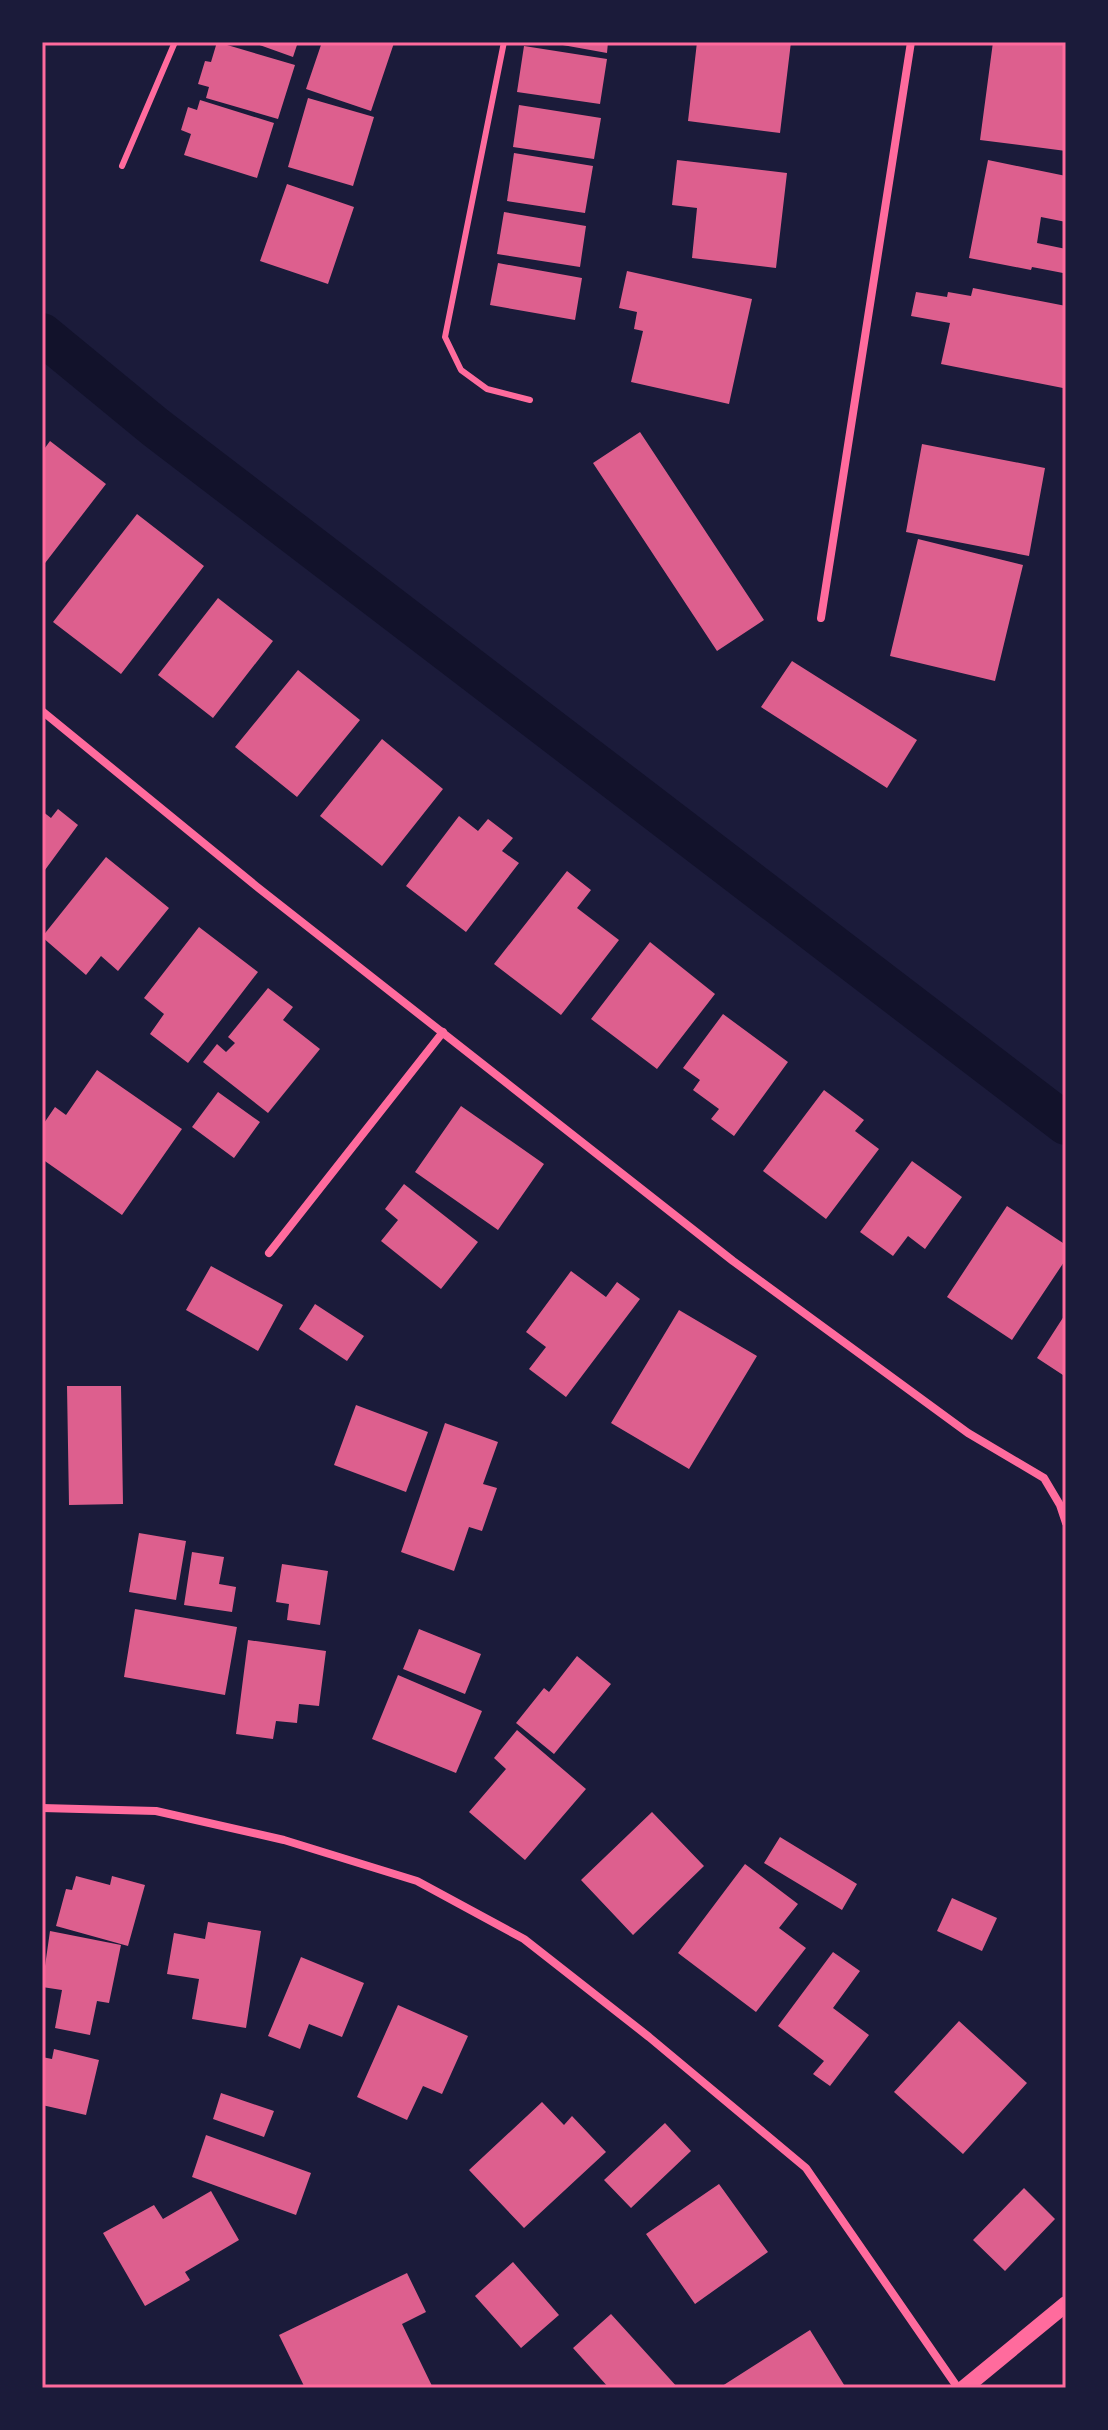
<svg xmlns="http://www.w3.org/2000/svg" width="1108" height="2430" font-family="'DM Sans',sans-serif">
<style>
.lines{fill:none;stroke-linecap:round;stroke-linejoin:round}
.canal{stroke:#12122b;stroke-width:42}
.building{fill:#dd5f8e}
.service{stroke:#ff6b9d;stroke-width:6}
.minor{stroke:#ff6b9d;stroke-width:8}
.secondary{stroke:#ff6b9d;stroke-width:16}
.neatline{fill:none;stroke:#ff6b9d;stroke-width:3}
</style>
<rect width="100%" height="100%" fill="#1b1b3a"/>
<g class="lines">
<path class="canal" d="M42,334l113,93 911,697"/>
</g>
<path class="building" d="M217,42l78,23 -17,54 -72,-21 3,-11 -11,-3 7,-23 6,1z
M251,42h47l-5,15z
M322,42l72,1 -23,68 -65,-22z
M546,42h62l-1,11z
M697,42h94l-11,91 -92,-12z
M993,42h73v109l-86,-11z
M524,46l83,13 -7,45 -83,-12z
M308,98l66,19 -21,69 -65,-19z
M200,100l74,23 -17,55 -73,-23 7,-21 -10,-4 7,-23 9,3z
M519,105l82,13 -7,41 -81,-12z
M514,153l79,13 -8,47 -78,-12z
M677,160l110,13 -11,95 -84,-10 5,-50 -25,-3z
M988,160l78,16v46l-25,-5 -4,26 29,6 -3,24 -31,-6 -1,3 -62,-12z
M287,184l67,23 -26,77 -68,-23z
M504,212l82,14 -6,41 -83,-13z
M498,263l84,15 -7,42 -85,-15z
M627,271l125,28 -23,105 -98,-22 12,-51 -9,-2 3,-17 -18,-4z
M973,288l93,18v65l-3,17 -122,-24 9,-41 -39,-7 5,-24 31,5 1,-5 23,4z
M640,432l124,188 -47,31 -124,-188z
M50,441l56,43 -64,83v-115z
M922,444l123,24 -16,88 -123,-24z
M137,514l67,52 -83,108 -68,-52z
M918,539l105,26 -28,116 -105,-25z
M218,598l55,43 -60,77 -55,-43z
M792,661l125,79 -30,48 -126,-81z
M298,670l62,50 -63,77 -62,-50z
M382,739l61,50 -61,77 -62,-50z
M58,809l20,16 -36,49v-63l9,7z
M459,816l19,15 10,-12 25,19 -11,13 17,12 -53,69 -60,-46z
M106,857l63,51 -51,63 -17,-15 -15,19 -44,-38z
M567,871l24,19 -14,18 42,32 -58,75 -67,-51z
M199,927l59,45 -70,91 -38,-29 14,-20 -20,-16z
M650,942l65,52 -58,75 -66,-50z
M268,988l25,19 -10,13 37,29 -52,64 -65,-51 14,-18 9,8 9,-9 -7,-6z
M723,1014l65,48 -54,74 -23,-17 8,-10 -26,-19 7,-10 -17,-12z
M97,1070l85,59 -60,86 -80,-56v-33l13,-19 11,8z
M824,1090l40,30 -9,11 24,18 -53,70 -63,-48z
M218,1092l42,30 -26,36 -42,-31z
M461,1106l83,58 -46,66 -83,-58z
M912,1161l50,36 -37,52 -17,-13 -15,20 -33,-24z
M404,1184l74,58 -37,47 -60,-48 17,-21 -13,-11z
M1007,1206l59,39v14l-54,81 -65,-43z
M211,1266l72,39 -25,46 -72,-41z
M571,1271l35,26 11,-15 23,17 -74,98 -37,-28 17,-22 -20,-15z
M315,1304l49,32 -17,25 -48,-32z
M679,1310l78,46 -68,113 -78,-46z
M1066,1313v64l-29,-19z
M67,1386h54l2,118 -54,1z
M356,1405l72,27 -22,60 -72,-27z
M445,1423l53,19 -15,42 14,4 -15,43 -13,-4 -15,44 -53,-19z
M139,1533l47,8 -10,59 -47,-8z
M192,1552l32,5 -5,27 17,3 -4,25 -48,-7z
M282,1564l46,7 -8,54 -33,-5 2,-16 -13,-2z
M135,1609l102,18 -12,68 -101,-18z
M419,1629l62,25 -16,40 -62,-25z
M248,1640l78,11 -7,55 -20,-2 -2,19 -21,-2 -3,18 -37,-5z
M577,1656l34,28 -57,70 -38,-31 28,-35 5,4z
M398,1675l84,36 -26,62 -84,-34z
M517,1730l69,59 -61,71 -56,-48 37,-43 -12,-11z
M652,1812l52,54 -71,69 -52,-55z
M780,1837l77,47 -15,26 -78,-47z
M745,1864l53,40 -19,24 27,20 -50,64 -78,-59z
M76,1876l34,9 2,-9 33,9 -17,61 -72,-20 10,-37 6,1z
M952,1898l45,20 -15,33 -45,-20z
M208,1922l53,9 -15,97 -54,-9 7,-40 -32,-5 7,-41 31,6z
M50,1931l71,14 -12,58 -12,-2 -7,34 -35,-7 7,-38 -20,-3z
M833,1952l27,19 -27,37 36,27 -39,51 -17,-12 11,-13 -46,-35z
M301,1957l63,26 -22,54 -33,-13 -9,25 -32,-13z
M398,2005l70,31 -26,58 -19,-8 -16,34 -50,-23z
M959,2021l68,62 -64,71 -69,-62z
M54,2049l45,11 -13,55 -44,-10v-48l10,2z
M221,2093l53,18 -10,26 -51,-18z
M542,2102l22,23 8,-9 34,36 -82,76 -55,-58z
M665,2123l26,28 -60,57 -27,-28z
M206,2135l105,38 -15,42 -104,-38z
M719,2184l49,68 -73,52 -49,-70z
M1024,2188l31,31 -50,52 -32,-31z
M211,2191l28,49 -54,32 5,8 -45,26 -42,-73 51,-28 9,14z
M513,2262l46,53 -38,33 -46,-52z
M407,2273l19,39 -24,12 31,64h-128l-26,-53z
M611,2314l67,74h-69l-36,-40z
M810,2330l36,58h-127z"/>
<g class="lines">
<path class="service" d="M504,42l-59,295 16,33 26,19 43,11
M122,166l53,-124"/>
<path class="minor" d="M821,618l90,-576
M42,711l214,175 477,375 235,172 76,45 16,27 6,18
M269,1253l174,-221
M42,1808l114,3 128,29 133,41 107,58 125,98 157,131 152,220"/>
<path class="secondary" d="M964,2388l102,-84"/>
</g>
<rect width="1108" height="2430" fill="none" stroke="#1b1b3a" stroke-width="88"/>
<rect x="44" y="44" width="1020" height="2342" class="neatline"/>
</svg>
